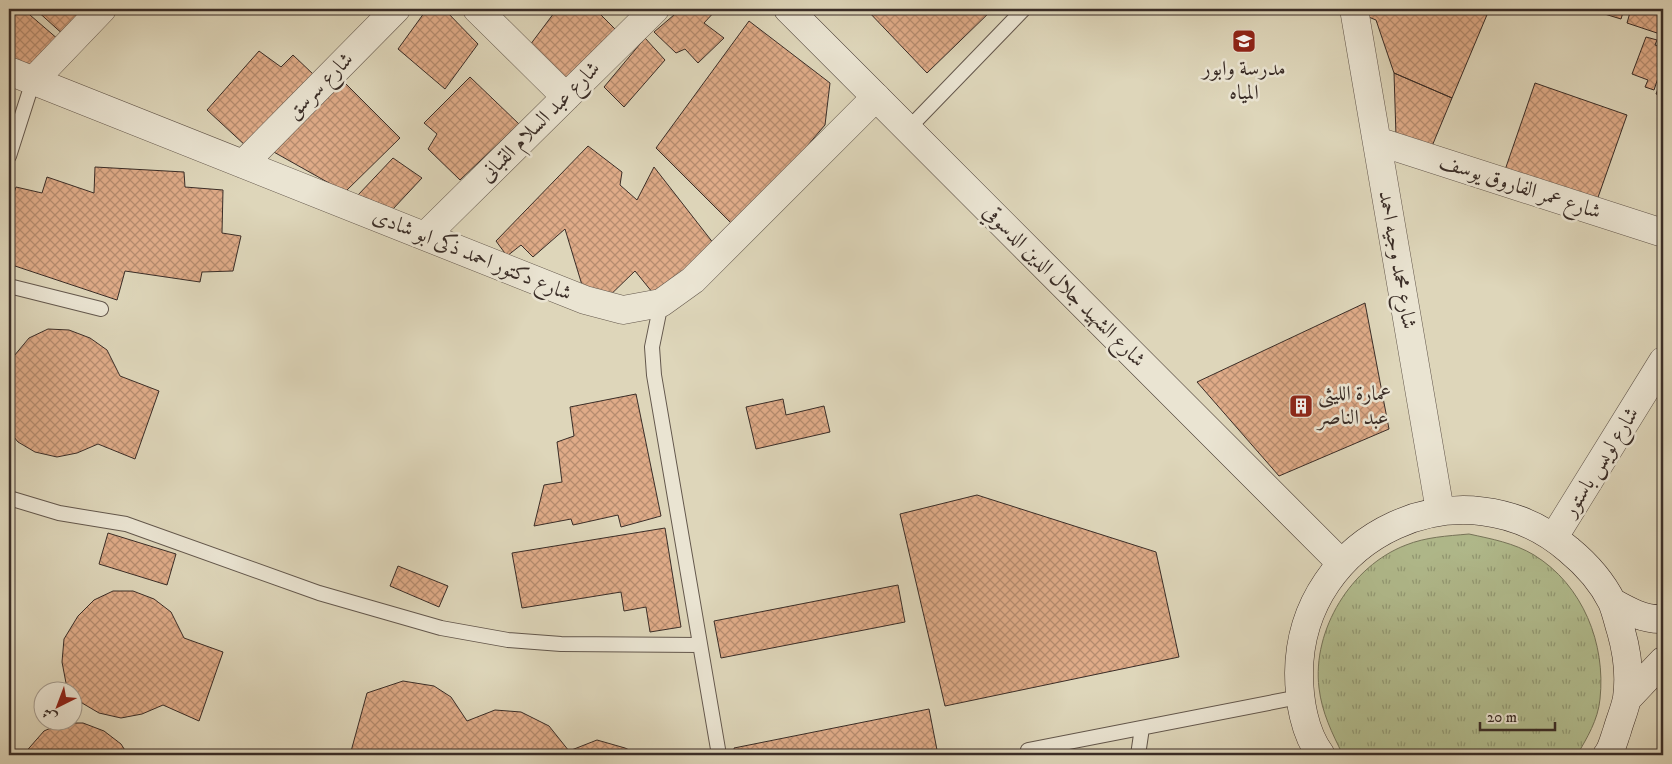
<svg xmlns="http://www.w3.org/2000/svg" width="1672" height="764" font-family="'IM FELL DW Pica',Amiri,serif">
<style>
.grass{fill:url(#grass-tufts);stroke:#76755b}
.building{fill:url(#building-cross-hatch);stroke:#3a2d27}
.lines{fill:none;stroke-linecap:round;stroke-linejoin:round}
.lane-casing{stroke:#63574c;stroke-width:16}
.street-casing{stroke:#63574c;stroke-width:29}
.secondary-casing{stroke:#3a2d27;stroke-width:29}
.lane{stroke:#eae4d2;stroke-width:14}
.street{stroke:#eae4d2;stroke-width:28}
.secondary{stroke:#eae4d2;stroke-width:28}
.labels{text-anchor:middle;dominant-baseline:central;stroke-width:5;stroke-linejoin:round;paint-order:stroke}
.poi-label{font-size:21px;fill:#3a2d27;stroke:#eae4d2}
.street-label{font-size:21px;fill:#3a2d27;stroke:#eae4d2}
</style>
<defs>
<pattern id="grass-tufts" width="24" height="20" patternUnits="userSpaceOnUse" patternTransform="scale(1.25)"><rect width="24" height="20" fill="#b2bd8f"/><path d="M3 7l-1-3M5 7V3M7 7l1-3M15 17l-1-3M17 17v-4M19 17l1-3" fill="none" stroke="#929a75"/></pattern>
<pattern id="building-cross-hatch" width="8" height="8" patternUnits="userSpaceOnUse" patternTransform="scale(1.25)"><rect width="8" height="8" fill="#dfab88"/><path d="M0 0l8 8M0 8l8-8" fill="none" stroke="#b68c6f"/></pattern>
</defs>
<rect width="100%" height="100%" fill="#ded6ba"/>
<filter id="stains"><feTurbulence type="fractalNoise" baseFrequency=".004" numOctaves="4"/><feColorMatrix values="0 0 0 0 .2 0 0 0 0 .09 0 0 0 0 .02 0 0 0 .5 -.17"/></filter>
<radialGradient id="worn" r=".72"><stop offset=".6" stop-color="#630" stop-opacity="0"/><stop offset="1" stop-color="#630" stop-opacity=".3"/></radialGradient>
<path class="grass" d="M1469,534c23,5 45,9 65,21 49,30 72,89 66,144 -2,21 -13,39 -23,56h-234c-11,-22 -21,-42 -24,-67 -7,-58 32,-122 87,-143 20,-8 41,-9 63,-11z"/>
<path class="building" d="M19,9h4l36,31 -30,28 -20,-9v-41z
M35,9h58l-27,28z
M427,9h17l34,35 -33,45 -47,-40z
M557,9h38l23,23 -50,51 -38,-38z
M681,9h36l-13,14 20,15 -26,25 -13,-14 -9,4 -22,-21z
M866,9h127l-66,64z
M1363,9l126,1 -37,88 -58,-25 -18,-53 -15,-6z
M1588,9h36l-3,10z
M1631,9h32v26l-36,-12z
M749,21l81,62 -5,42 -52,61 -41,38 -76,-76z
M1646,37l11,3 -2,5 8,2 -2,6 2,10 -9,27 -9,-3 3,-7 -16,-6z
M645,38l20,22 -41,47 -20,-20z
M259,51l22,16 12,-12 21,20 -67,72 -40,-37z
M1663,66v30l-7,-2 7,-18h-4z
M1394,73l58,25 -22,53 -34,-15z
M470,77l49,47 -59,56 -32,-31 9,-15 -13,-11z
M340,78l60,60 -55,54 -73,-41z
M1535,83l92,32 -31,88 -91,-33z
M588,146l34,26 -2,13 17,15 17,-33 60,77 -53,59 -26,-32 -34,33 -19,-19 -17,-56 -32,28 -12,-12 -14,11 -11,-15z
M393,158l29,20 -29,31 -35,-14z
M95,167l89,5 1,15 38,3 -1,43 19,3 -8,35 -31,1 -2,10 -75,-11 -8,29 -108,-36v-57l7,-20 26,6 5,-16 47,16z
M1365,303l24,126 -110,47 -82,-94z
M48,329l21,1 21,8 17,12 13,26 39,15 -24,68 -37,-15 -21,9 -20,4 -22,-5 -17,-10 -9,-11v-69l20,-24z
M636,394l25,122 -40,11 -3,-12 -45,10 -2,-6 -37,7 10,-41 18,-3 -5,-40 17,-6 -4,-29z
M783,399l3,16 38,-9 6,26 -74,17 -10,-42z
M977,495l179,57 23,105 -234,49 -45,-192z
M665,528l16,99 -31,5 -4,-25 -22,4 -3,-19 -99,16 -10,-55z
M108,533l68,21 -9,31 -68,-21z
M398,566l50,20 -9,21 -49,-21z
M898,585l7,37 -184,36 -7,-37z
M113,591h20l21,8 17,13 13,26 39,14 -24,69 -36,-16 -21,9 -21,4 -22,-5 -17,-10 -16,-20 -4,-21 2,-23 14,-23 16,-16z
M403,681l31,5 17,11 16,24 28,-11 26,2 28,14 20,25 28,-11 28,8 15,7h-290l17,-62z
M929,709l9,46h-203l-1,-7z
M62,723h21l21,8 17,13 7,11h-105l21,-24z"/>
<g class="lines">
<g class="lane-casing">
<path id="lane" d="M908,129l116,-120
M9,156l24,-75
M9,286l92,23
M661,303l-9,44 2,28 65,380
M9,498l50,15 67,11 193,69 122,35 67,12 53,4 139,1
M1028,750l271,-53
M1138,755l4,-27"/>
</g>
<g class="street-casing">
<path id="street" d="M477,9l89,88
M1354,9l86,502
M9,71l576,229 38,10 38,-7 32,-23 183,-183
M33,81l69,-72
M1377,141l286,92
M243,164l153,-155
M425,236l230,-227
M1554,537l109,-176"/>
</g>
<g class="secondary-casing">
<path id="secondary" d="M788,9l553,554
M1612,602c16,9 32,18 51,17
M1627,699l36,-38
M1321,755c-17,-22 -22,-56 -22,-82 1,-139 165,-214 270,-123 17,14 33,32 43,52 4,9 6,20 9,29 6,21 9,45 6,67 -2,11 -7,22 -10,33 -3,8 -5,18 -10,24"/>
</g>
<use href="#lane" class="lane"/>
<use href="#street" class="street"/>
<use href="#secondary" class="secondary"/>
</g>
<defs>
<g id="school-square" transform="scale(1.25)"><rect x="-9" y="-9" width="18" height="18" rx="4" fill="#8f2418" stroke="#eae4d2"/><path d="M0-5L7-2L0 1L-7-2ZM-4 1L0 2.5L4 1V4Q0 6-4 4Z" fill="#fff"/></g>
<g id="building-square" transform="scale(1.25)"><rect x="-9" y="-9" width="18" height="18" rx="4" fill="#8f2418" stroke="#eae4d2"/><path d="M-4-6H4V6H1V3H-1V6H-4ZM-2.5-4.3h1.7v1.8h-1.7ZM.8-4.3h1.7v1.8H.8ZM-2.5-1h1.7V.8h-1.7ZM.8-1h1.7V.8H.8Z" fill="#fff"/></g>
</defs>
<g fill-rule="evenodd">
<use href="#school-square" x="1244" y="41"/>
<use href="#building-square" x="1301" y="406"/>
</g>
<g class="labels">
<g class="poi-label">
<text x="1244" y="69">مدرسة وابور<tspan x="1244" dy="24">المياه</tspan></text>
<text x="1318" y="394" text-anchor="start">عمارة الليثى<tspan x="1318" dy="24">عبد الناصر</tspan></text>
</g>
<g class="street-label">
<text transform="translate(320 86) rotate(-45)">شارع سرسق</text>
<text transform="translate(540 122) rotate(-45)">شارع عبد السلام القبانى</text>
<text transform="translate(1520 187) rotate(18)">شارع عمر الفاروق يوسف</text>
<text transform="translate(472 255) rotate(22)">شارع دكتور احمد ذكى ابو شادى</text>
<text transform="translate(1397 260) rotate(80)">شارع محمد وجيه احمد</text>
<text transform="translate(1064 286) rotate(45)">شارع الشهيد جلال الدين الدسوقي</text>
<text transform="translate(1601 462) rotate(-58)">شارع لويس باستور</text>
</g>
</g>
<rect width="1672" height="764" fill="none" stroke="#ded6ba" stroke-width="30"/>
<rect x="10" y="10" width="1652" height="744" fill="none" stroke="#3a2d27" stroke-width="2.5"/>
<rect x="15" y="15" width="1642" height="734" fill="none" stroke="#3a2d27"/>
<g transform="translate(58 706) rotate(222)"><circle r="24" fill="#eae4d2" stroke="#a49b8e"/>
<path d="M0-4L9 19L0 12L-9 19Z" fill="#8f2418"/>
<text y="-8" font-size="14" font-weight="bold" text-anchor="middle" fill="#3a2d27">ش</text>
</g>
<path d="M1480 722v8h75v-8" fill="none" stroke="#3a2d27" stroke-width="2.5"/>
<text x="1487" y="722" font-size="15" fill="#3a2d27" stroke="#eae4d2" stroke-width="4" paint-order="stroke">20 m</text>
<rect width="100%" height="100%" filter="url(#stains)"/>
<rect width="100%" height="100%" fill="url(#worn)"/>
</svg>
